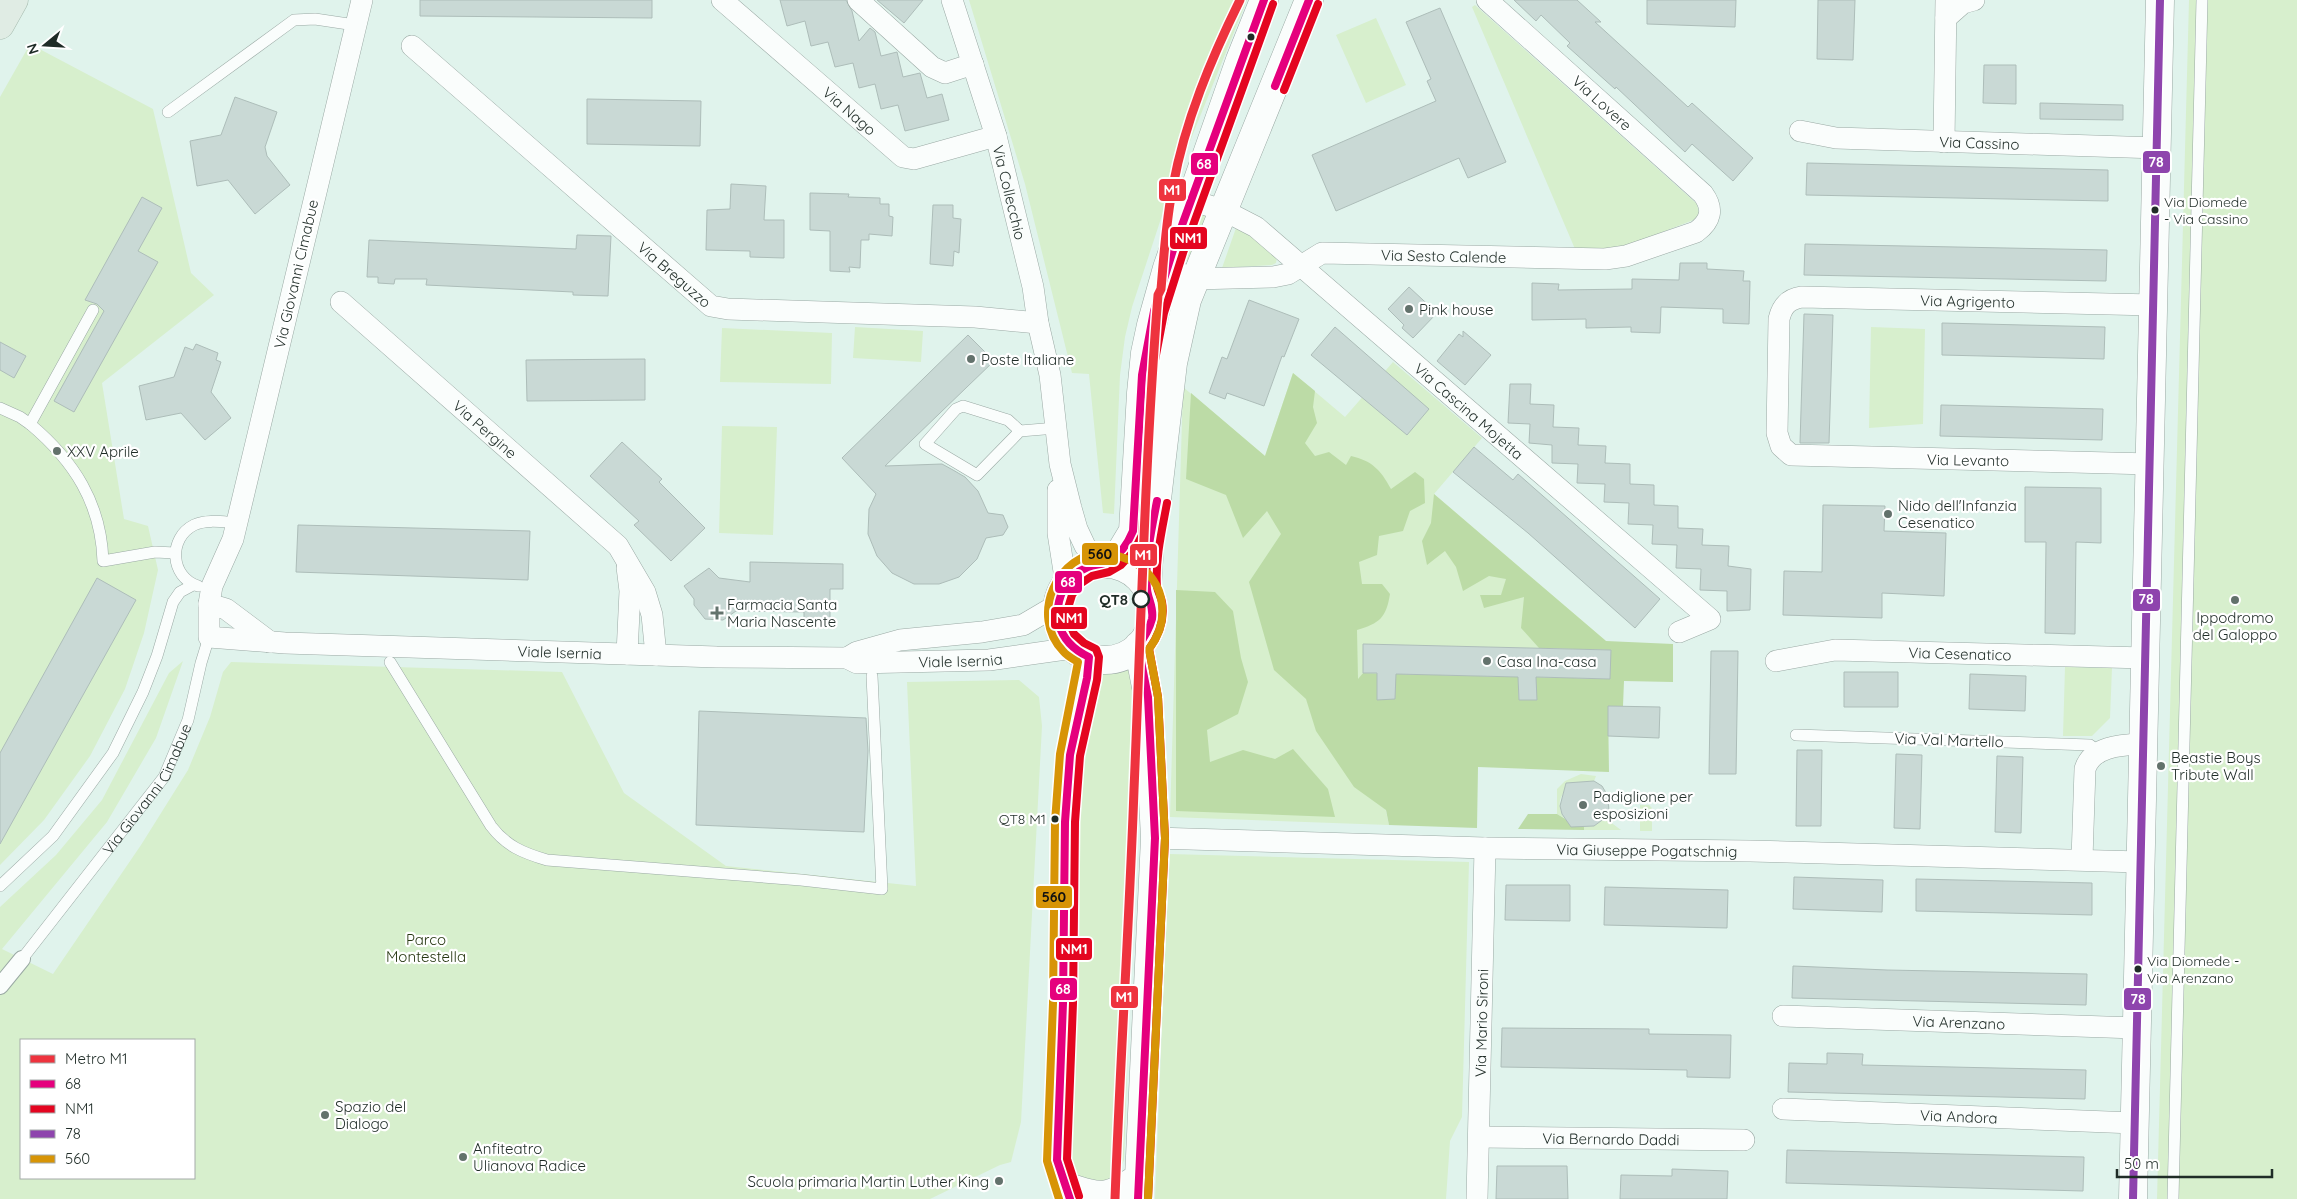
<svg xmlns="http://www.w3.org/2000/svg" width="2297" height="1199" font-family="Quicksand,sans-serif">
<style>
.green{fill:#d7efcd;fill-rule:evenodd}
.forest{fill:#bcdba6}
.building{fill:#c9d9d5;stroke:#adbdb9}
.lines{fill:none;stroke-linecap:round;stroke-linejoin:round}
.service-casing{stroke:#9aa9a4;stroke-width:12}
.pedestrian-casing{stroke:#9aa9a4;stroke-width:18}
.minor-casing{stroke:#9aa9a4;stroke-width:22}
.tertiary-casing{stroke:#9aa9a4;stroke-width:29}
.trunk-casing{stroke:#a5baad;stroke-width:29}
.service{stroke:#fafdfc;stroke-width:11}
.pedestrian{stroke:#fafdfc;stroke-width:16}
.minor{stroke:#fafdfc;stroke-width:21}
.tertiary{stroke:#fafdfc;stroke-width:28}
.trunk{stroke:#e0ece4;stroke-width:28}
.bus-1-casing{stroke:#fff;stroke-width:11}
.bus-2-casing{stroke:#fff;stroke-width:11}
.bus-3-casing{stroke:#fff;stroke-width:11}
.bus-4-casing{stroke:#fff;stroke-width:11}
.bus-1{stroke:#e5007d;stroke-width:8}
.bus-2{stroke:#e40520;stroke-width:8}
.bus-3{stroke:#8e44ad;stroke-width:8}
.bus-4{stroke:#d79406;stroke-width:8}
.metro-1-casing{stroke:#fff;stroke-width:12}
.metro-1{stroke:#ee333e;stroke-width:9}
.bus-dot{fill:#1f2c27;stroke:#fff;stroke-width:2}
.poi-dot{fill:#63726c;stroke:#fff;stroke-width:2}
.stop-dot{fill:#fff;stroke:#1f2c27;stroke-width:2.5}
.labels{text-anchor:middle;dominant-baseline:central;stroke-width:4.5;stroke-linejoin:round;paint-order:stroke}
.bus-label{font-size:14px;fill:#1f2c27;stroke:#fff;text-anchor:start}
.street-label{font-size:15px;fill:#1f2c27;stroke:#fff}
.poi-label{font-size:15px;fill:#1f2c27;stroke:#fff;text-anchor:start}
.stop-label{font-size:15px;font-weight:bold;fill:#1f2c27;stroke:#fff;text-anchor:end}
.park-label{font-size:15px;fill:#273712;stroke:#fff}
.line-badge{stroke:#fff;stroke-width:2}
.badge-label{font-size:14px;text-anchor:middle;font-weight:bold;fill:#fff}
.pale-badge-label{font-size:14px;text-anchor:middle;font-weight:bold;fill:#111}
</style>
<rect width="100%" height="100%" fill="#e0f3ec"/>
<path class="green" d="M969,0h278l-77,191 -38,116 -7,30 -5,38 -6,139 -11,-1 -14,-139 -17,-1 -47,-189z
M2189,0h108v1199h-140z
M1475,5l222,199 2,10 -3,5 -77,30h-44l-103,-242z
M1376,18l30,67 -40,18 -30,-68z
M30,44l123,65 38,164 23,22 -112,88 22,136 24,7 10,44 -14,63 -19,56 -35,67 -46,64 -44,45v-768z
M1196,214h12l-20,48 -5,-3z
M1236,228l16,8 25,21 -1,6 -4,2 -50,3z
M855,327l68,4 -2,31 -68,-4z
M1871,327l54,2 -2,95 -54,4z
M722,328l110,5 -1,51 -111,-2z
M1393,362l89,76 -48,56 172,147 5,9 -248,-6v29l-5,7 31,145 -219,-8 13,-430 82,69 28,-83 52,44z
M722,426l55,1 -4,108 -54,-2z
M183,661l-27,77 -49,84 -105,127 51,25 88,-129 47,-75 22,-53 13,-45 8,-10 331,10 62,121 102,73 190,20 -9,-204 112,-2 20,17 3,29 -21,396 -10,40 -11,3 -70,34h-930v-292l56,-52 46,-55 67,-127zM21,1040h173v138h-173z
M1130,666l9,75 -15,419c-9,25 -22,23 -43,20l-14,-15 13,-392 4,-31 14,-45 3,-23z
M2065,667l47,1 -2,50 -18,18h-29z
M1581,774l15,2 -2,5c-21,-1 -44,14 -30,37l-7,-4v-25l8,-8z
M1640,805h9l3,3v23h-12v-15h4l1,-7h-5z
M1605,818l16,12h-37v-3l10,-1z
M1169,854l300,8 -7,255 -12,24 -4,58h-291z"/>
<path class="forest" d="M1293,373l22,18 -2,16 4,16 -12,20 10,13 14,-4 17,13 5,-9c21,5 29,13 40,33l24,-17 9,7 1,24 -15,8 -7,20 -24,5 -2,19 -18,7 3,22h20l8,10c-4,24 -10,29 -33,36l1,49 5,-6 155,4 1,23h17v-23l73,2 1,-29 -71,-2 -18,-20 3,-31 -40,11 -4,-13h21l5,-16 -17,-3 -26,15 -7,-24 -11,-16 -18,14 -5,-24 9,-18 3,-29 172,147 67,3v38l-49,-1 -1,25h-15l1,66 -131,-5 -1,61 -88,-3 -3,-15 -32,-23 -38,-56 -10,-32 -32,-29 -25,-88 32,-48 -14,-23 -24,27 -17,-43 -40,-16 5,-86 74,63z
M1176,590l39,2 18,19 8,47 7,24 -10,32 -31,16 3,32 33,-12 32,9 18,-10 35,40 7,28 -159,-6z
M1528,814h29l20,12 7,1v3l-66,-1z"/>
<path class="building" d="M420,0h232v18l-232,-2z
M780,0h66l6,11 7,30 11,-13 5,4 6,24 16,-4 6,25 17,-4 7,25 15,-4 7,26 -44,11 -7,-26 -17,4 -6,-25 -16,4 -6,-25 -18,4 -7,-25 -17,4 -6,-25 -18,5z
M877,0h46l-19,23z
M1514,0h63l24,22h-6l93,85 4,-4 61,55 -20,23 -41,-37 -7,8 -69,-65 -1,2 -48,-43 3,-3 -29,-28 -5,6z
M1647,0h89l-1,27 -88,-3z
M1818,0h37l-2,60 -36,-1z
M1440,8l66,154 -38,16 -9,-20 -123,53 -24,-56 124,-54 -9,-20 4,-2 -25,-57z
M1984,65h32v39l-33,-1z
M235,97l42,15 -12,35 2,9 23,29 -35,29 -27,-34 -31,6 -7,-45 31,-6z
M587,99l114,2 -1,45 -113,-2z
M2040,103l83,2v15l-83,-1z
M1807,163l301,7v31l-302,-6z
M731,184l35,2 -2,34h20v38l-34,-1v-6l-44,-1 1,-40 23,-1z
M810,193l39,1 -1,3 32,1v6h9v12l4,1 -1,19 -23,-2v6h-8l-1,28 -11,-1 1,5 -20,-1v-40l-20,-1z
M142,197l20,11 -24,43 20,11 -84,150 -20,-11 50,-90 -7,-7 -12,-4z
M933,205h20v13l8,1 -2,34 -5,-2 -1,15 -23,-2z
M577,235l34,1 -3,60 -35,-1v-3l-147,-7 1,-6h-32l-1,5 -16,-1v-6h-11l2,-37 207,9z
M1805,244l302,6 -1,31 -302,-6z
M1680,263h27v6l37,2 -1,10h7l-1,43 -26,-1v-14l-62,-2 -1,26 -29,-1v-5l-45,1v-9l-54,1v-37l27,1 -1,6 74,-1v-10l47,1z
M1409,287l28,26 -24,25 -11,-10 2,-3 -16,-16z
M1249,300l50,19 -15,38 -2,-1 -18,50 -37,-13 -2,6 -16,-6 13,-36 5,2z
M1804,314l29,1 -4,128h-29z
M1942,323l163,4 -1,32 -162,-4z
M1335,327l94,82 -22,26 -96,-80z
M1463,331l28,24 -26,30 -28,-24 22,-27 4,3z
M968,335l26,26 -109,105 57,-2 11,6 12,7 13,14 10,22 15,2 5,12 -5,8 -17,3 -9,21 -18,18 -20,7h-25l-22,-11 -15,-17 -9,-22 1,-25 7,-15 -34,-36z
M0,342l26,14 -12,22 -14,-8z
M196,344l22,9 -2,7 5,2 -10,30 20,26 -26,22 -24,-27 -35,7 -7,-34 35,-9 11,-30 8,3z
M645,359v41l-118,1 -1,-41z
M1510,384h21l-1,20 24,1 -1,22 26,1 -1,17 28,1 -1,17 25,1v20l24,1v20l24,1v22l25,1 -1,16 27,1 -1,20 23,3 -1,41 -23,1v-20l-27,-1 1,-21 -25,-1 1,-23 -25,-1 1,-19 -25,-1 1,-21 -25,-1 1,-18 -28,-1 1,-19 -26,-1v-18l-23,-2 1,-19 -22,-1z
M1941,405l162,4 -1,31 -162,-4z
M622,442l40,37 -3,3 46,46 -34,33 -37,-36 5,-4 -49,-45z
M1474,447l39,33 5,-6 142,125 -25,29 -107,-95 -75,-61z
M2025,487l76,1v55l-25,-1 -1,92 -30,-1 1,-91h-21z
M1823,505l62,1 -1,25 62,2 -2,63 -62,-3v25l-99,-3 1,-44 38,1z
M298,525l232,6 -2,49 -232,-8z
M750,562l93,2v25h-13v32l-26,-1v-8l-68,-1 -13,9 -18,-1 -11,-14v-6l-10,-13 25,-18 10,10 31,4z
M97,578l39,22 -136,244v-91z
M1363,644l248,6 -1,29 -74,-2 1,23h-18l-1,-23 -122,-3 -1,25 -18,1v-27h-14z
M1711,651h27l-2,123h-27z
M1844,672h54v35h-54z
M1970,674l56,2 -1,35 -56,-2z
M1608,706l52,1 -1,31 -51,-2z
M699,711l167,7 2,33 -4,81 -168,-7z
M1797,750h25l-1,76h-25z
M1896,754l26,1 -2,74 -26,-1z
M1997,756l26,1 -2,76 -26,-1z
M1594,781l8,5 6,10 1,16 -4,6 -11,8 -23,1 -9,-13 -2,-8 6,-23z
M1794,877l89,3 -1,32 -89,-3z
M1916,879l176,4v32l-176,-4z
M1506,885h64v36l-65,-1z
M1605,887l123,3 -1,38 -123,-3z
M1793,966l94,4 200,4 -1,31 -294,-7z
M1502,1028l147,1v5l82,1 -1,43 -43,-1v-7l-186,-3z
M1827,1053l36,1 -1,11 224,5 -1,29 -297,-7 1,-29 38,1z
M1787,1150l297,7 -1,34 -297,-8z
M1497,1166h70l1,33h-72z
M1672,1169l56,2 -1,28h-107l1,-24 51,1z"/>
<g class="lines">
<g class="service-casing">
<g id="service">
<path d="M168,112l126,-92 21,-1 40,6"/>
<path d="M93,310l-63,114c44,37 71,79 73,137l52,-9 20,1"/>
<path d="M0,408l20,9 10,7"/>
<path d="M1020,431l-12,-11 -45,-14 -7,3 -31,35 52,31 43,-44 36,-3"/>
<path d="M198,586c-28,-9 -30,-48 -4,-61 12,-6 29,-3 42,-2"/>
<path d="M390,662l101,164c15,20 32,27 56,34l254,20 81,9 -10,-213"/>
<path d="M1796,735l294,10 9,7"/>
<path d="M0,886l53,-50 60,-83 30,-61 14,-36 16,-54 7,-10 13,-7"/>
<path id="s1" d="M22,959l142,-182 24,-57 13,-57 8,-26"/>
<path d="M2173,1199l29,-1199"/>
</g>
</g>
<g class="pedestrian-casing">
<path id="pedestrian" d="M0,986l22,-27"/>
</g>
<g class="minor-casing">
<g id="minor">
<path id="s2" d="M362,0l-129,539 -21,47 -3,18v33l76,6 432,14 130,1 10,5 132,-3 84,-12"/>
<path id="s3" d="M722,0l181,157 11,2 82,-23"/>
<path d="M858,0l74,67 13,6 28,-9"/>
<path id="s4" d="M952,0l44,136 37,151 5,36 12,52 10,89 11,44 6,21 8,17 14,18"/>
<path d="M1946,18l17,-15 11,-3"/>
<path id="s5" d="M412,46l299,260 17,3 247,8 63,6"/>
<path id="s6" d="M1800,131l36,7 322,10"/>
<path d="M1944,142l2,-142"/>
<path id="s7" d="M1191,200l34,11 31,16 454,392 -31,13"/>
<path id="s8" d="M1167,268l27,11 79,-2 15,-3 34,-21 283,6 21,-3 70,-24c15,-11 18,-23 7,-38l-216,-194"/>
<path id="s9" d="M341,302l277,244 27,46 7,23 4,40"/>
<path id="s10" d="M2151,464l-360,-9 -10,-9 -4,-13 2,-114c3,-13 9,-20 23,-22l352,8"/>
<path d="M1058,490v43l8,51"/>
<path d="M209,604l17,5 44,33"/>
<path d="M627,654l3,-63 -3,-24"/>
<path d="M847,658l10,-6 43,-12 82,-8 41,-7 34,-20"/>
<path id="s11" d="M1776,661l59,-11 310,8"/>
<path id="s12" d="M1155,838l330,10 265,3 390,11"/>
<path d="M2082,859l3,-90c7,-23 36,-24 57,-25"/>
<path id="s13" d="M1783,1016l353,12"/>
<path id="s14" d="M1783,1109l351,14"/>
<path id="s15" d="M1479,1137l265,3"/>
<path id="s16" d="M1477,1199l8,-351"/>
</g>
</g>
<g class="tertiary-casing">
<path id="tertiary" d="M1105,564l16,-13 12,-20 8,-138 4,-40 6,-28 16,-57 73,-208 24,-60
M1057 612a48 48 0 1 1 96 0a48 48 0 1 1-96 0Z
M1147,590l3,-51 7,-40 16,-136 14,-63 122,-300
M1065,1186c40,13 40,13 75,-9
M1070,1199l-13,-39 6,-157 2,-181 5,-67 17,-77 2,-21
M1138,1199l17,-361 -7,-141 -10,-51
M2133,1199l27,-1199"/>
</g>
<g class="trunk-casing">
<path id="trunk" d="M0,25l14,-25"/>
</g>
<use href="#service" class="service"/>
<use href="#pedestrian" class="pedestrian"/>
<use href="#minor" class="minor"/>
<use href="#tertiary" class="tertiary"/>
<use href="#trunk" class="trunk"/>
<g class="bus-1-casing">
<path id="bus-1" d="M1275,86l34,-86
M1070,1199l-13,-39 6,-157 2,-181 5,-67 17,-77 2,-21c-15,-7 -26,-17 -30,-33 -5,-23 6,-48 29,-57 7,-3 15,-2 22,-6 11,-7 18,-18 23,-30l9,-156 12,-64 19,-61 91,-250
M1138,1199l17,-361 -7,-141 -10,-51c7,-9 11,-16 14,-27 2,-12 -4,-19 -5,-30 -3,-26 5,-62 10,-88"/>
</g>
<g class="bus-2-casing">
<path id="bus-2" d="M1284,90l34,-86
M1079,1196l-12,-37 6,-156 2,-181 5,-66 17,-76 2,-23 -3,-8 -12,-6 -10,-9 -5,-12 -1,-14 4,-13 8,-11 12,-8 17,-4 12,-7 13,-14 8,-16 10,-159 12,-63 19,-60 90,-249
M1148,1199l17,-361 -7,-141 -9,-48c10,-14 16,-30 13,-47 -1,-5 -4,-10 -5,-15 -2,-28 5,-57 10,-84"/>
</g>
<g class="bus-3-casing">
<path id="bus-3" d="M2133,1199l27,-1199"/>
</g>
<g class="bus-4-casing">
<path id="bus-4" d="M1059,1199l-12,-38 6,-158 2,-181 5,-68 18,-92c-5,-3 -11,-6 -15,-11 -34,-35 -6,-99 42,-98 6,0 13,3 19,5 16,5 29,18 35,33 7,21 3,41 -10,58l9,48 7,141 -17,361"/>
</g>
<use href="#bus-1" class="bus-1"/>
<use href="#bus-2" class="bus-2"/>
<use href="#bus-3" class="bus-3"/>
<use href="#bus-4" class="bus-4"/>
<g class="metro-1-casing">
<path id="metro-1" d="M1115,1199c5,-136 14,-272 19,-409 7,-165 11,-330 24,-495l3,-6c3,-34 5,-69 12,-103 12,-65 38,-127 67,-186"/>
</g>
<use href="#metro-1" class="metro-1"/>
</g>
<g class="bus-dot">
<circle cx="1251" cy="37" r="4.5"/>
<circle cx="2155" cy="210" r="4.5"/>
<circle cx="1055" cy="819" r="4.5"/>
<circle cx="2138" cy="969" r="4.5"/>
</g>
<g class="poi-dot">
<circle cx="1409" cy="309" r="5"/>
<circle cx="971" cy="359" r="5"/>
<circle cx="57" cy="451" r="5"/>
<circle cx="1888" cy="514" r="5"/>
<circle cx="2235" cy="600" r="5"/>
<path d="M714.5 605.5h5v5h5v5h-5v5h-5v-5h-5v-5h5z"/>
<circle cx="1487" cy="661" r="5"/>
<circle cx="2161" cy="766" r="5"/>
<circle cx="1583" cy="805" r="5"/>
<circle cx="325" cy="1115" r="5"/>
<circle cx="463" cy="1157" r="5"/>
<circle cx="999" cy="1181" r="5"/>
</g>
<circle class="stop-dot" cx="1141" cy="599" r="8"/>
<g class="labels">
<g class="bus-label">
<text x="2164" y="202">Via Diomede<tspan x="2164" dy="17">- Via Cassino</tspan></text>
<text x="1046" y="819" text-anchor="end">QT8 M1</text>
<text x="2147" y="961">Via Diomede -<tspan x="2147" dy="17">Via Arenzano</tspan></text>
</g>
<g class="street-label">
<text transform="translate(1602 103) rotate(42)">Via Lovere</text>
<text stroke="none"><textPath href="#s3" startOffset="169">Via Nago</textPath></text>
<text stroke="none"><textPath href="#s6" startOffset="180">Via Cassino</textPath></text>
<text stroke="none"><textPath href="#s4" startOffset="201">Via Collecchio</textPath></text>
<text stroke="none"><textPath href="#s8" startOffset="285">Via Sesto Calende</textPath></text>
<text stroke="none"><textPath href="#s5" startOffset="348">Via Breguzzo</textPath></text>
<text transform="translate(296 274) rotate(-77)">Via Giovanni Cimabue</text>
<text stroke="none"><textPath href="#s10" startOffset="701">Via Agrigento</textPath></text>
<text stroke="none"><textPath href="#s7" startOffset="352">Via Cascina Mojetta</textPath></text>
<text stroke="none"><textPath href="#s9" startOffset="192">Via Pergine</textPath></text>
<text transform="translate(1968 460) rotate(1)">Via Levanto</text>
<text stroke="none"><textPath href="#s2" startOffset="1008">Viale Isernia</textPath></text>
<text stroke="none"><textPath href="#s11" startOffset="185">Via Cesenatico</textPath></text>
<text stroke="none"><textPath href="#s2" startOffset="1410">Viale Isernia</textPath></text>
<text transform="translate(1949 740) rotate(2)">Via Val Martello</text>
<text stroke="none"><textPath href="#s1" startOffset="212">Via Giovanni Cimabue</textPath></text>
<text stroke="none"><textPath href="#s12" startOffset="492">Via Giuseppe Pogatschnig</textPath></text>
<text stroke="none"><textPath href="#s13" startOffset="176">Via Arenzano</textPath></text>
<text stroke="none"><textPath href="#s16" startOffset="176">Via Mario Sironi</textPath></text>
<text stroke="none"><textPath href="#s14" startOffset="176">Via Andora</textPath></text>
<text stroke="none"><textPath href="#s15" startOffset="132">Via Bernardo Daddi</textPath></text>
</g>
<g class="poi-label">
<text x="1419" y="309">Pink house</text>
<text x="981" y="359">Poste Italiane</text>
<text x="67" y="451">XXV Aprile</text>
<text x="1898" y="505">Nido dell'Infanzia<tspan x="1898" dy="17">Cesenatico</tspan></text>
<text x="727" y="604">Farmacia Santa<tspan x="727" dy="17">Maria Nascente</tspan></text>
<text x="2235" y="617" text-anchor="middle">Ippodromo<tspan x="2235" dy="17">del Galoppo</tspan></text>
<text x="1497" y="661">Casa Ina-casa</text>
<text x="2171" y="757">Beastie Boys<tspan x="2171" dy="17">Tribute Wall</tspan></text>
<text x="1593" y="796">Padiglione per<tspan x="1593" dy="17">esposizioni</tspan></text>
<text x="335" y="1106">Spazio del<tspan x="335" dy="17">Dialogo</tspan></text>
<text x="473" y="1148">Anfiteatro<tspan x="473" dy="17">Ulianova Radice</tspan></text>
<text x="989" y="1181" text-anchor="end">Scuola primaria Martin Luther King</text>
</g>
<g class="stop-label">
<text x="1128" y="599">QT8</text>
</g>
<g class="park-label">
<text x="426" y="939">Parco<tspan x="426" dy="17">Montestella</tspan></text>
</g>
</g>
<g class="line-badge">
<rect x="2142" y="150" width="29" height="24" rx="5" fill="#8e44ad"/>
<rect x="1190" y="152" width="29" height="24" rx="5" fill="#e5007d"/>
<rect x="1158" y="178" width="29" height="24" rx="5" fill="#ee333e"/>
<rect x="1169" y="226" width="39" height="24" rx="5" fill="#e40520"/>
<rect x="1081" y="542" width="38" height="24" rx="5" fill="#d79406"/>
<rect x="1129" y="543" width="29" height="24" rx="5" fill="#ee333e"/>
<rect x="1054" y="570" width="29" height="24" rx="5" fill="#e5007d"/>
<rect x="2132" y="588" width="29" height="24" rx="5" fill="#8e44ad"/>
<rect x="1050" y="606" width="38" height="24" rx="5" fill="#e40520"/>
<rect x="1035" y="885" width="38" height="24" rx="5" fill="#d79406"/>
<rect x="1055" y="937" width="38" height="24" rx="5" fill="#e40520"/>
<rect x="1049" y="977" width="29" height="24" rx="5" fill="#e5007d"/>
<rect x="1110" y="985" width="29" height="24" rx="5" fill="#ee333e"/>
<rect x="2123" y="987" width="29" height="24" rx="5" fill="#8e44ad"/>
</g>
<g class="badge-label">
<text x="2156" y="167">78</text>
<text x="1204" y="169">68</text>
<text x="1172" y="195">M1</text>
<text x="1188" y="243">NM1</text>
<text x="1143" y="560">M1</text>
<text x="1068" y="587">68</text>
<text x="2146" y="604">78</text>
<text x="1069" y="623">NM1</text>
<text x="1074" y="954">NM1</text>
<text x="1063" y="994">68</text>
<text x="1124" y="1002">M1</text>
<text x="2138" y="1004">78</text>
</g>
<g class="pale-badge-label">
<text x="1100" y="559">560</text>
<text x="1054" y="902">560</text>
</g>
<rect x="20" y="1039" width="175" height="140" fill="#ffffff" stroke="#a5aba9"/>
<rect x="30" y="1055" width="25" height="8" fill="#ee333e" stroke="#a5aba9"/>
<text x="65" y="1064" font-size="15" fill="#1f2c27">Metro M1</text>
<rect x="30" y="1080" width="25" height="8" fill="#e5007d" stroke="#a5aba9"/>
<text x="65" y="1089" font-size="15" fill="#1f2c27">68</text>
<rect x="30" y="1105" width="25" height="8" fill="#e40520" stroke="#a5aba9"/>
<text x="65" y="1114" font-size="15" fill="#1f2c27">NM1</text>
<rect x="30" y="1130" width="25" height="8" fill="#8e44ad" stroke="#a5aba9"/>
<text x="65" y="1139" font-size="15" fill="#1f2c27">78</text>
<rect x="30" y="1155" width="25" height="8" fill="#d79406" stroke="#a5aba9"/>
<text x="65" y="1164" font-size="15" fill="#1f2c27">560</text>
<g transform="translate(45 45) rotate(252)" stroke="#ffffff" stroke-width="4" paint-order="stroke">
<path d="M0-4L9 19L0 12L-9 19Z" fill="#1f2c27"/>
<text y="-8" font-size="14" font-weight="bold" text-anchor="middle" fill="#1f2c27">N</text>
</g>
<path d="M2117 1169v8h155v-8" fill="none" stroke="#1f2c27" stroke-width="2.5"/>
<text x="2124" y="1169" font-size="15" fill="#1f2c27" stroke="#ffffff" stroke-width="4" paint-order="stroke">50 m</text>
</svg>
